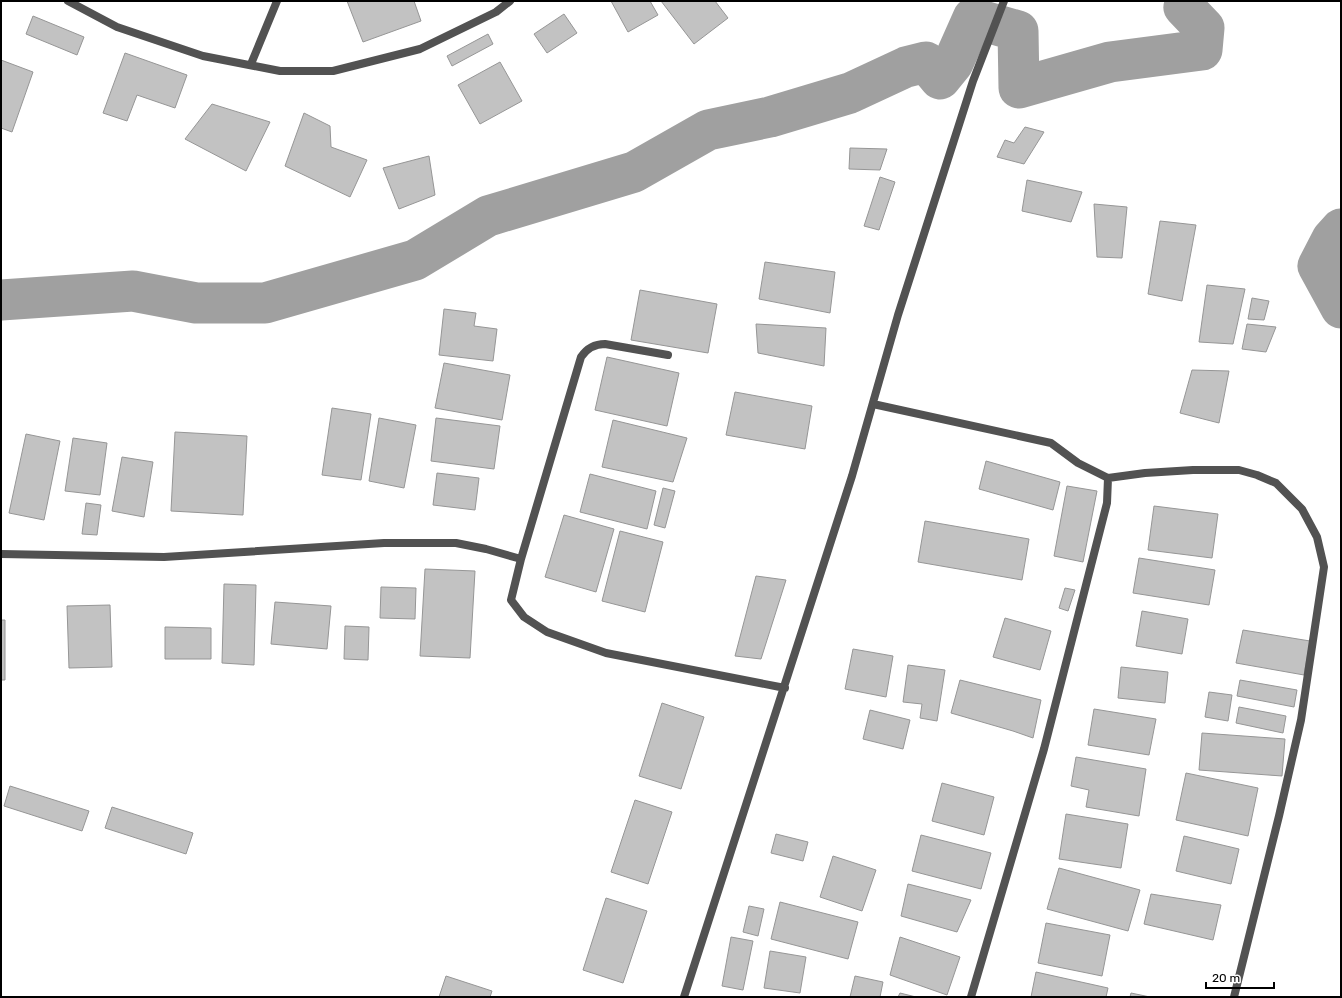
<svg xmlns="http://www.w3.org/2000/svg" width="1342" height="998" font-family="Rubik,sans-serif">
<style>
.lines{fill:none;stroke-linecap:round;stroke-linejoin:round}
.river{stroke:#a0a0a0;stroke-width:41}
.building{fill:#c2c2c2;stroke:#969696}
.minor{stroke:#525252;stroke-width:8}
</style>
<rect width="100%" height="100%" fill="#fff"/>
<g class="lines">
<path class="river" d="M1341,229l-9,10 -14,27 23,42
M1,300l132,-9 63,12h69l150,-43 73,-44 146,-44 74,-42 62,-13 80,-24 56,-26 20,-5 14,17 13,-16 20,-45 45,13 1,57 91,-26 92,-12 2,-22 -20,-21 2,-6"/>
</g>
<path class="building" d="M347,1h67l7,20 -58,21z
M611,1h39l8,14 -30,17z
M661,1h54l13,17 -34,26z
M564,14l13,19 -30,20 -13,-19z
M33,16l51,21 -7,18 -51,-21z
M488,34l5,10 -41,22 -5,-10z
M125,53l62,22 -12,33 -38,-13 -10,26 -24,-8z
M1,60l32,12 -21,60 -11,-4z
M500,62l22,39 -42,23 -22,-39z
M212,104l58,18 -24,49 -61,-32z
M304,113l26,13 1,21 36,13 -17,37 -65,-31z
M1025,127l19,5 -20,32 -27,-7 8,-17 9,3z
M850,148l37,1 -7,21 -31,-1z
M429,156l6,39 -36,14 -16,-41z
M880,177l15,5 -16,48 -15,-4z
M1027,180l55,12 -11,30 -49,-11z
M1094,204l33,3 -5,51 -25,-1z
M1160,221l36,4 -14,76 -34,-7z
M765,262l70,10 -5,41 -71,-14z
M1207,285l38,4 -12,55 -34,-2z
M640,290l77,14 -9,49 -77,-13z
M1252,298l17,3 -5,19 -16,-1z
M444,309l32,4 -2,13 23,3 -4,32 -54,-6z
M756,324l70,4 -2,38 -66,-13z
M1247,324l29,3 -10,25 -24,-3z
M607,357l72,16 -12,53 -72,-16z
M444,363l66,12 -8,45 -67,-12z
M1192,370l37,1 -10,52 -39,-10z
M735,392l77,14 -7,43 -79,-14z
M332,408l39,6 -10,66 -39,-5z
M379,418l37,7 -12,63 -35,-7z
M436,418l64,8 -6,43 -63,-8z
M613,420l74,18 -14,44 -71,-15z
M175,432l72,4 -4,79 -72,-4z
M26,434l34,7 -16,79 -35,-7z
M73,438l34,5 -7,52 -35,-4z
M122,457l31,5 -9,55 -32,-6z
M986,461l74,21 -7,28 -74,-21z
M437,473l42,5 -4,32 -42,-5z
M590,474l66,17 -9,38 -67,-17z
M1067,486l30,5 -14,71 -29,-6z
M663,488l12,3 -10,37 -11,-3z
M86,503l15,2 -4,30 -15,-1z
M1154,506l64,8 -6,44 -64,-8z
M564,515l50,14 -18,63 -51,-15z
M925,521l104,18 -7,41 -104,-18z
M620,531l43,11 -18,70 -43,-11z
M1139,558l76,12 -6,35 -76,-12z
M425,569l50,2 -5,87 -50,-2z
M756,576l30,4 -25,79 -26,-3z
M224,584l32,1 -2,80 -32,-2z
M381,587l35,1 -1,31 -35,-1z
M1065,588l10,2 -7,21 -9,-3z
M275,602l56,4 -4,43 -56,-5z
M110,605l2,62 -43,1 -2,-62z
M1142,611l46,8 -6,35 -46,-8z
M1005,618l46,13 -11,39 -47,-13z
M1,620h4v60h-4z
M345,626l24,1 -1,33 -24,-1z
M165,627l46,1v31h-46z
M1243,630l67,11 -6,34 -68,-12z
M853,649l40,7 -7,41 -41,-8z
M908,665l37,5 -8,51 -17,-3 2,-14 -19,-2z
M1121,667l47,5 -3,31 -47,-5z
M960,680l81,20 -8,38 -20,-7 -62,-18z
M1240,680l57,10 -3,17 -57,-11z
M1209,692l23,3 -4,26 -23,-4z
M662,703l42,14 -23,72 -42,-13z
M1239,707l47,9 -3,17 -47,-10z
M1094,709l62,10 -7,36 -61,-10z
M870,710l40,10 -7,29 -40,-10z
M1202,733l83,6 -3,37 -83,-6z
M1076,757l70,12 -7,47 -53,-9 3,-17 -18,-4z
M1186,773l72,15 -10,48 -72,-16z
M942,783l52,14 -10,38 -52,-14z
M10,786l79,25 -7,20 -78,-25z
M635,800l37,12 -24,72 -37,-12z
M112,807l81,26 -7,21 -81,-26z
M1066,814l62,10 -7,44 -62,-9z
M776,834l32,8 -5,19 -32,-8z
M921,835l70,18 -10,36 -69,-18z
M1184,836l55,13 -8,35 -55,-13z
M833,856l43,14 -14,41 -42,-14z
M1059,868l81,22 -12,41 -81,-22z
M908,884l63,16 -14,32 -56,-16z
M1151,894l70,11 -8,35 -69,-16z
M606,898l41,13 -24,72 -40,-13z
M780,902l78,20 -10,37 -77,-20z
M749,906l15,3 -6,27 -15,-4z
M1046,923l64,12 -8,41 -64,-13z
M731,937l22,4 -10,49 -21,-4z
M900,937l60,20 -13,38 -57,-20z
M770,951l36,6 -6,36 -36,-5z
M1036,972l72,16 -2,9h-75z
M446,976l46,15 -2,6h-51z
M855,976l28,6 -3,15h-30z
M900,993l16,4h-18z
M1131,993l19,4h-20z"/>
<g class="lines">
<path class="minor" d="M68,1l49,26 86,29 77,15h53l87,-22 76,-37 14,-11
M251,64l26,-63
M873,404l178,39 27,20 30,15 37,-5 48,-3h46l18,5 19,8 26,26 15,28 7,30 -23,153 -22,96 -45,181
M1,554l163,3 220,-14h72l30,6 35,10 -10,41 13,17 23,15 59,21 179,35
M521,559l60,-202c6,-9 13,-13 24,-13l63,11
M684,997l168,-521 46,-161 75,-234 31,-80
M971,997l73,-248 63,-246 1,-25"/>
</g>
<rect width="1342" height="998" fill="none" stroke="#000000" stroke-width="4"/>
<path d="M1206 982v6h68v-6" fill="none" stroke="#000000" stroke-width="2"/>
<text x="1212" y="982" font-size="12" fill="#000000" stroke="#ffffff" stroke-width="3" paint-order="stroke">20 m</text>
</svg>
